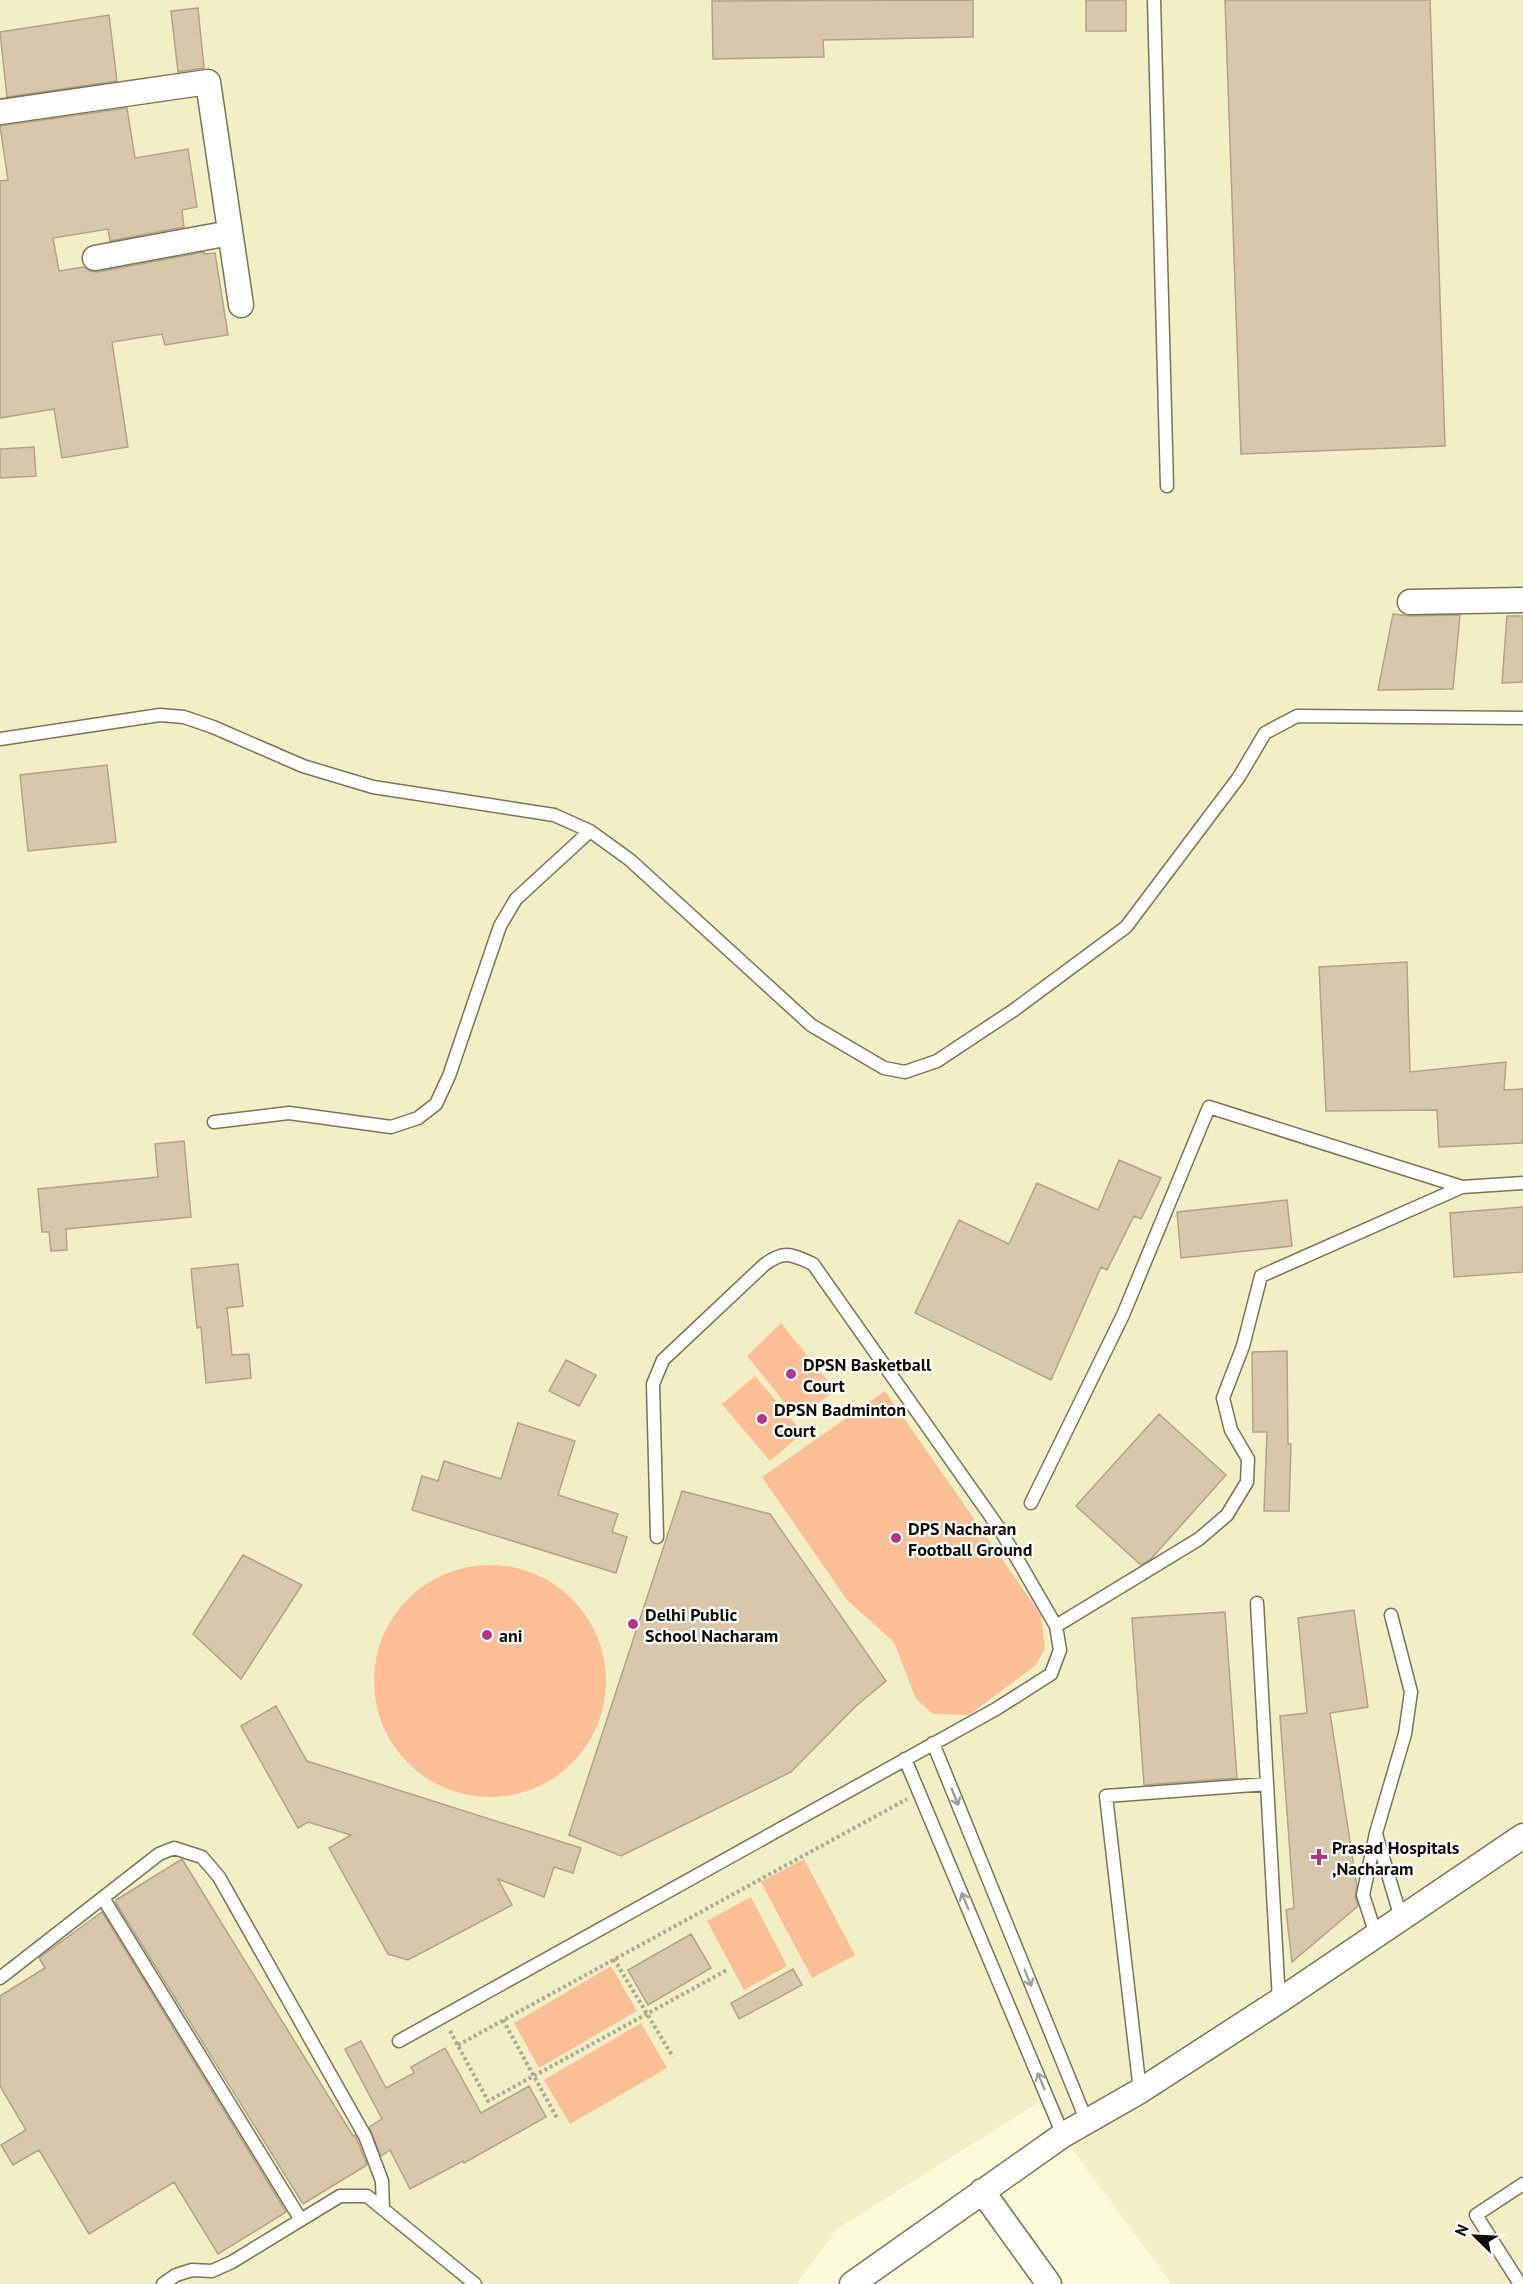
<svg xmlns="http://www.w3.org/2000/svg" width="1523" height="2284" font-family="'PT Sans',sans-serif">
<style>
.built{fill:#f2efc6}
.green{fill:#fbbe95}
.building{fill:#d9c7ab;stroke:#b3a286;stroke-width:1.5}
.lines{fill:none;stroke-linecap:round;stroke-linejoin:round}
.lane-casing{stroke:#777457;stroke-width:15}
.street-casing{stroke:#777457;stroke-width:27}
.path{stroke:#acaa91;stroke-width:4;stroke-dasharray:3 3;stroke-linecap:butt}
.lane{stroke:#fff;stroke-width:12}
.street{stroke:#fff;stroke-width:24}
.oneway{stroke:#9f9e9a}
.poi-dot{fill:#b33788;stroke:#fff;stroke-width:2}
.labels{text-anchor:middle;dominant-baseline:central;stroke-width:4.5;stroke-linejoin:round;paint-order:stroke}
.poi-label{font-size:18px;font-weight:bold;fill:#0e0d03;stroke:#fff;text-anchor:start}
</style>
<rect width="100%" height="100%" fill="#fdfad9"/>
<path class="built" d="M0,0h1523v2284h-351l-134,-181 -201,126 -41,55h-796z"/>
<path class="green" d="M781,1323l55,68 -39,27 -50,-62z
M755,1376l48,57 -33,28 -48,-57z
M885,1391l156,224 4,34 -10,17 -66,49 -36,-1 -17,-15 -22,-57 -47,-42 -85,-123z
M374 1681a116 116 0 1 1 232 0a116 116 0 1 1-232 0Z
M804,1859l51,96 -43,23 -51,-96z
M751,1897l36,69 -43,24 -37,-69z
M611,1966l26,45 -98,57 -25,-45z
M641,2023l26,45 -97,56 -26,-44z"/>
<path class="building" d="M973,0v37l-150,3 1,17 -111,2 -1,-58z
M1086,0h40v31h-40z
M1225,0h205l15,446 -204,8z
M198,8l6,60 -26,4 -7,-61z
M109,15l8,66 -110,16 -7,-65z
M127,108l8,50 53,-9 9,58 -15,3 2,17 -74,14 -2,-12 -55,9 6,33 25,-4 6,4 8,1 106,-20 1,2 10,-1 13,82 -63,10 -3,-11 -50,8 16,105 -66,11 -8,-49 -54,9v-237l8,-1 -8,-54z
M34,447l2,29 -36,2v-29z
M1393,614l17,2 50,-1 -7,74 -75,1z
M1507,616h16v66l-21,1z
M107,765l9,77 -88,9 -8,-76z
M1407,962l3,110 96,-10 -2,28 19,-1v54l-84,4 -2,-37 -111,1 -7,-144z
M184,1141l7,76 -125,12 1,21 -16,1 -2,-19h-7l-4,-43 120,-12 -3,-33z
M1119,1160l42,18 -20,41 -7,-3 -27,54 -6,-3 -50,113 -136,-67 44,-93 50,24 28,-61 61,27z
M1287,1200l5,46 -111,12 -4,-46z
M1523,1207v65l-69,5 -4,-64z
M238,1264l5,42 -16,2 5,47 17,-1 2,24 -45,5 -5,-56 -4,1 -6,-59z
M1287,1351l1,93h3l-2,67h-25l3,-79h-14l-1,-80z
M566,1360l30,15 -17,31 -30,-15z
M1159,1414l67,61 -75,84 -10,6 -65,-59z
M518,1423l57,18 -17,54 60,19 -6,18 15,5 -11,36 -204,-63 10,-34 16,5 6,-20 57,18z
M682,1491l88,23 116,167 -30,25 -65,66 -170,84 -52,-21z
M243,1555l59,30 -61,94 -48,-45z
M1354,1610l14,97 -38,6 27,173 -2,11 3,9 -66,56 -6,-52 8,-2 -14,-192 27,-3 -9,-95z
M1225,1612l12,166 -93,7 -12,-167z
M276,1706l31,55 274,87 -8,25 -19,-6 -10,30 -46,-18 14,26 -104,55 -20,-6 -59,-106 22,-13 -43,-13 -10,6 -57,-102z
M182,1859l171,277 2,-1 12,30 -64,39 -187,-301v-3z
M102,1912l184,300 -68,42 -44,-72 -85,52 -50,-84 -26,15 -12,-20 25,-15 -26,-44v-90l45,-28 -6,-10z
M691,1934l20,34 -63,37 -20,-35z
M793,1969l9,16 -63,34 -8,-16z
M361,2041l25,47 28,-15 -3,-6 34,-19 36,65 48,-27 17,31 -82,46 -1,-2 -53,28 -20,-39 -9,6 -12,-29 13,-8 -37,-70z"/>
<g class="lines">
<g class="lane-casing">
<path id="lane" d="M1154,0l13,486
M0,739l160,-24 24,2 29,10 90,39 70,21 181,28 36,16 40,29 181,165 73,43 21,4 32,-11 77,-51 112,-83 113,-150 26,-44 32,-17 226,2
M214,1122l75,-9 102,14 27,-9 18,-14 13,-28 51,-150 16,-27 74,-68
M1031,1503l92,-188 86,-208 253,80 61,-4
M1257,1603l22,398
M1056,1626l143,-87 28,-24 20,-33 1,-23 -17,-29 -8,-32 20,-52 18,-70 201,-89
M933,1743l154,379
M905,1759l158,376
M1376,1834l25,84
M103,1898l198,322
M1376,1935l-13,-40 13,-62 29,-99 6,-42 -20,-77
M0,1978l159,-124 15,-6 28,9 17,20 146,259 17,45 1,28
M399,2041l597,-332 55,-35 9,-24 -4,-24 -55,-95 -188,-267c-22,-10 -29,-14 -49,1l-101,95 -10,24 4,153
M1140,2091l-34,-295 161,-12
M163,2284l13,-9 16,-5 20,1 20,-9 108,-66h27l108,88
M1520,2284l-44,-69 47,-31"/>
</g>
<g class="street-casing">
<path id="street" d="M0,112l208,-30 33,223
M95,258l135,-25
M1410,602l113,-2
M982,2191l67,93
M852,2284l211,-149 77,-44 139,-90 244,-165"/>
</g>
<path class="path" d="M614,1959l59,98
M503,2020l54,98
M450,2031l38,70 239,-131
M458,2045l449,-246"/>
<use href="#lane" class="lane"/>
<use href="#street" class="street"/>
</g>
<defs><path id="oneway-shaft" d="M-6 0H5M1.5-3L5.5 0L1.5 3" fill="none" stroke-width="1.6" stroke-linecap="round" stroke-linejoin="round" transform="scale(1.5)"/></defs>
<g class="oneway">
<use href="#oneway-shaft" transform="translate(955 1797) rotate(68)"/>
<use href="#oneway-shaft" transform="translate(965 1901) rotate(-113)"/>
<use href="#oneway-shaft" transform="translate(1028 1978) rotate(68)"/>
<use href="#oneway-shaft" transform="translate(1041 2081) rotate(-113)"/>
</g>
<g class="poi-dot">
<circle cx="791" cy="1374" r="6"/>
<circle cx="762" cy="1419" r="6"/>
<circle cx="896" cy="1538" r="6"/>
<circle cx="633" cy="1624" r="6"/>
<circle cx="487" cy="1635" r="6"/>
<path d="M1316 1848h6v6h6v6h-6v6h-6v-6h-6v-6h6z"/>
</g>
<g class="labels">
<g class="poi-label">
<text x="803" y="1364">DPSN Basketball<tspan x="803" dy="21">Court</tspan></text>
<text x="774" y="1409">DPSN Badminton<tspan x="774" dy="21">Court</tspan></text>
<text x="908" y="1528">DPS Nacharan<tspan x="908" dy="21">Football Ground</tspan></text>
<text x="645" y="1614">Delhi Public<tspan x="645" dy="21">School Nacharam</tspan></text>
<text x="499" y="1635">ani</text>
<text x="1332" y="1847">Prasad Hospitals<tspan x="1332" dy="21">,Nacharam</tspan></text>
</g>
</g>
<g transform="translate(1475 2236) rotate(294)" stroke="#ffffff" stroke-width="4.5" paint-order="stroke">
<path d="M0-4.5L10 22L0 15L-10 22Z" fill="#0e0d03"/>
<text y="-9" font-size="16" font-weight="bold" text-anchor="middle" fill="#0e0d03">N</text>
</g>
</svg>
